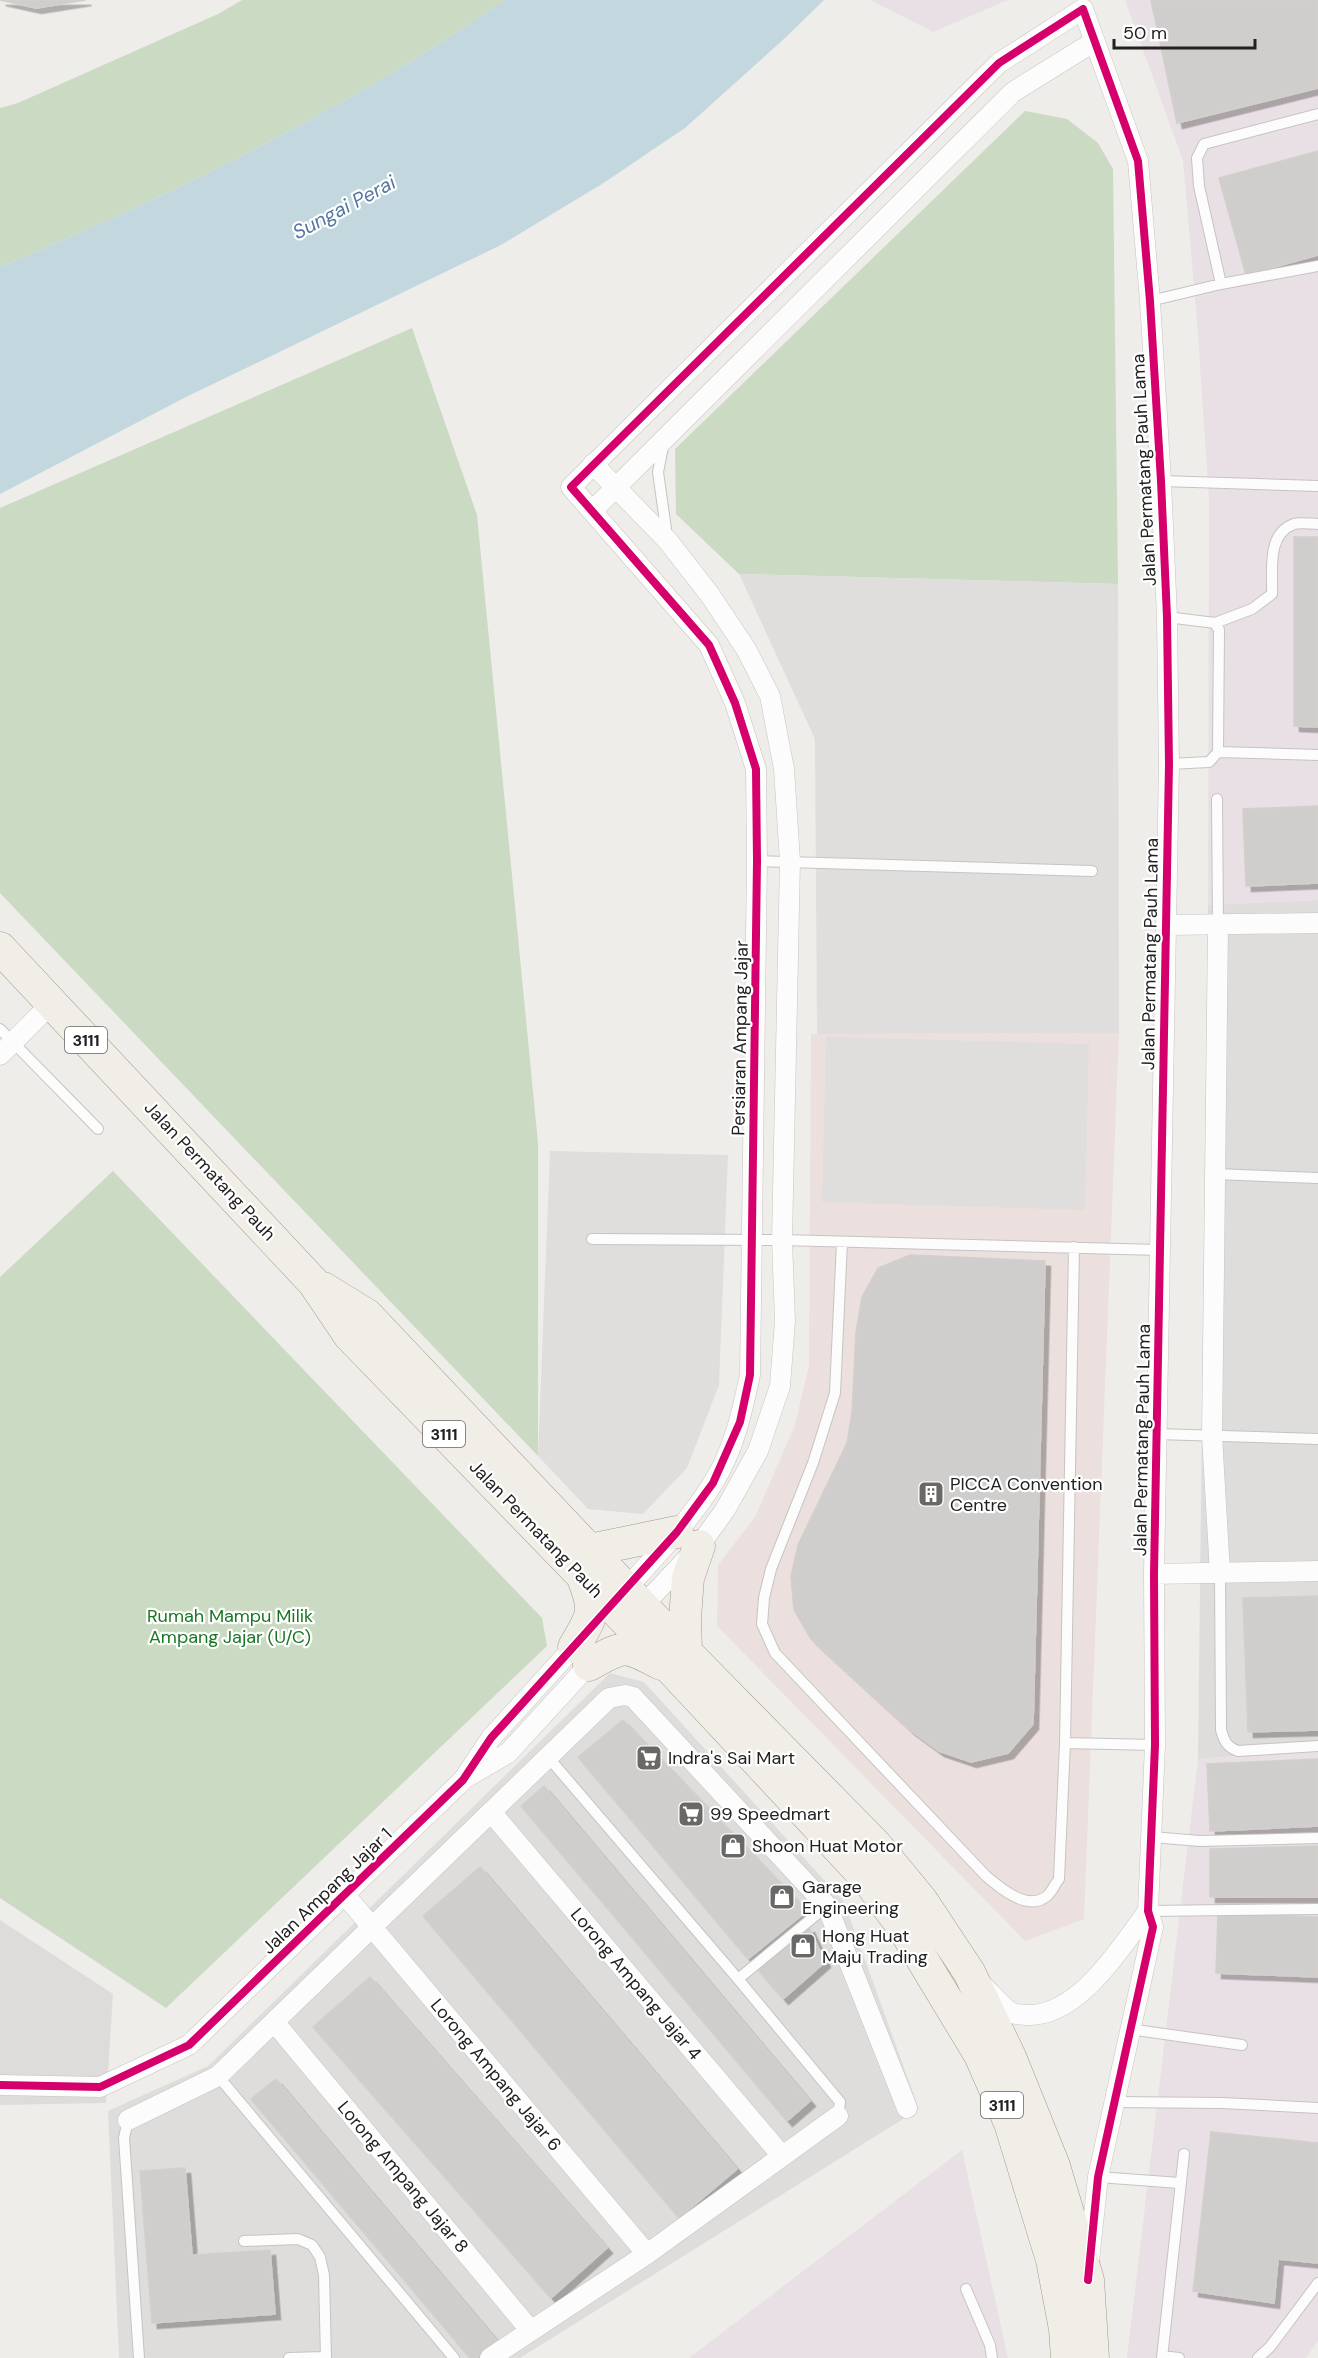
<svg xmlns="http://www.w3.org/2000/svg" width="1318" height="2358" font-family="'DM Sans',sans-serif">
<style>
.residential{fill:#dedddb}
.commercial{fill:#ebe0dd}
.industrial{fill:#e8e0e4}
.religious{fill:#dddcdb}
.forest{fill:#cbdac2}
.parking{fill:#dfdedd}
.water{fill:#c2d7de}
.building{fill:#d0cecc;stroke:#d2cfcc;stroke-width:1.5;filter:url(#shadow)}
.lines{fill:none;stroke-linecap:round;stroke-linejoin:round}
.lane-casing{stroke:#c5c4c2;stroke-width:12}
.street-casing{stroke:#c5c4c2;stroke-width:21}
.primary-casing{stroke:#a39b89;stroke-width:33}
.lane{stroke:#fdfcfc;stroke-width:10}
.street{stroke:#fdfcfc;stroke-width:20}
.primary{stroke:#f1ede7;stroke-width:32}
.cycleway-casing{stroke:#fff;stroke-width:11}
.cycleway{stroke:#d6006c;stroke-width:8}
.labels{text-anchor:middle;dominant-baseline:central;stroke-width:4.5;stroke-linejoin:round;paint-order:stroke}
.shield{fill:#fff;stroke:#646464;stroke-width:1.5}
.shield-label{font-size:16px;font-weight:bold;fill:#212121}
.street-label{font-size:18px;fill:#212121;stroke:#fff}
.poi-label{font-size:18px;fill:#212121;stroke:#fff;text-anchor:start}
.park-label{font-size:18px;fill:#187623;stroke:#fff}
.water-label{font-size:20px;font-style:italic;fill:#5477a0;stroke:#fff}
</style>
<defs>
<filter id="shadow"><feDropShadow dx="5.5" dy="5.5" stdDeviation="0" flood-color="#0004"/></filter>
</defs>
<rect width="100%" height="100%" fill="#efedea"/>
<path class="residential" d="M1318,900v850l-120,9 10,-854z
M610,1673l34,9 200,220 75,207 -399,249h-401l-11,-247 100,-45z"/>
<path class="commercial" d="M1119,1033l-35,886 -59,22 -308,-315 1,-61 37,-48 40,-92 14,-60 2,-331z"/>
<path class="industrial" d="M870,0h138l-75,32z
M1125,0h193v900l-110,5 1,-405 -12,-179 -14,-160z
M1318,1750v591l-12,17h-179l71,-599z
M962,2150l46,208h-319z"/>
<path class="religious" d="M0,1920l113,74 -7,109 -106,2z"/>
<path class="forest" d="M242,0h263c-157,108 -329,194 -505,267v-159l18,-5 200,-89z
M1025,111l42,8 31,24 15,26 5,415 -379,-10 -63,-60 -1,-65z
M412,328l65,187 61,628v313l-538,-563v-385z
M113,1171l429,447 5,28 -381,362 -166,-110v-621z"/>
<path class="parking" d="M739,574l379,10 1,449 -302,1 -2,-295z
M826,1037l263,7 -4,166 -263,-8z
M550,1151l178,4 -9,230 -32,83 -44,46 -55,-5 -50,-53z"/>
<path class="water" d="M505,0h319l-39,38 -100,90 -83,56 -101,61 -313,151 -188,98v-227c176,-73 348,-159 505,-267z"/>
<path class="building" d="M0,0h86l-50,8z
M1151,0h167v88l-141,35z
M1318,151v104l-72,20 -27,-97z
M1294,537h24v190l-24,-1z
M1318,806v77l-72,3 -3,-77z
M910,1255l135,6 -12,463 -25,29 -37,9 -32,-11 -29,-21 -99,-91 -17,-29 -3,-34 7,-31 49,-102 5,-30 4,-81 6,-35 16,-29z
M1318,1596v134l-70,2 -5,-134z
M623,1720l184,191 -59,48 -170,-202z
M1318,1759v67l-108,5 -3,-67z
M544,1786l266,315 -23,20 -266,-315z
M1318,1846v51h-108v-48z
M480,1867l257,302 -58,49 -256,-302z
M1218,1913l100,4v60l-102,-4z
M809,1927l16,35 -42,37 -25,-29z
M370,1977l237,271 -56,50 -238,-271z
M276,2079l221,262 -20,17h-7l-219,-259z
M1211,2132l107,11v120l-40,-4 -4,44 -81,-12z
M185,2168l7,87 78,-5 5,64 -123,9 -12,-152z"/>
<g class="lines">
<g class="lane-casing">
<path id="lane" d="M1221,284l-22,-98 -2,-28 7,-14 114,-30
M1150,301l71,-17 97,-18
M664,442l-6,30 9,64
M1161,481l157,5
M1167,617l48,6 4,7 -1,122 -9,10 -40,2
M1215,623l37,-14 20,-15c1,-23 -6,-60 22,-70 6,-2 17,0 24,0
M1218,752l100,3
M1217,799l1,127
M757,861l335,10
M0,1029l98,100
M1215,1174l103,4
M592,1239l190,1 378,10
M842,1242l-7,151 -22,70 -42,106 -7,29 -2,26 13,29 211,223c14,12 43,37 62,19 4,-4 7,-11 11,-16l6,-136 9,-496
M1157,1434l161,5
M1220,1573l1,157c3,11 6,17 17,21l80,-5
M1065,1743l90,2
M548,1757l190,222 102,123 -2,14
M1152,1837l48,4 118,-3
M1148,1911l170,-2
M738,1979l89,-73
M1129,2029l113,16
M218,2076l236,282
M1114,2102l108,1 96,5
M128,2120l-4,18 15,220
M1098,2177l82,6
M244,2241l54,-2 14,6 8,12 4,18 2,83
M966,2289l24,56 2,13
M1162,2356l17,2
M289,2358l37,-1
M1162,2358l22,-204
M1258,2358l12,-11 48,-64"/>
</g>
<g class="street-casing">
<path id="street" d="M593,464l75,77 42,54 36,54 24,47 14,73 6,92 -8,379 3,81 -5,65 -22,65 -33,59 -26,36 -63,67
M592,511l421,-419 82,-51
M1166,925l152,-2
M1218,926l-6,510 8,137
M0,1055l51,-51
M1154,1574l164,-3
M620,1596c32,-37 68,-72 93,-113 21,-33 29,-71 37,-108l7,-514 -1,-92 -21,-66 -26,-58 -138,-158 428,-424 84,-54 55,152 12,140 11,180 6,136 2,147 -15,810 1,171 -7,166 5,16 -55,250 -9,84
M467,1777l41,-24 88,-96
M491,1812l291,344
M345,1895l302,359
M982,1985c8,7 22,24 30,28 4,2 10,1 14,2 52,3 95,-68 122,-104
M275,2023l256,308
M0,2085l100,2 89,-42 274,-265 28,-42 89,-98
M128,2120l90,-44 391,-378 16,-3 8,2 194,209 80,202
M490,2358l157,-104 191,-138"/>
</g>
<g class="primary-casing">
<path id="primary" d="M0,948l314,335 35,52 279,288 240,257 34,46 78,129 30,68 42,137 13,69 2,29
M323,1288l44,27 319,337 189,192 47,57 47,71 41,85 44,109 34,114 5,78
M590,1550l87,-18
M574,1647c18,-31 23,-34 9,-69
M686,1652l-1,-34 3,-40 11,-32
M589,1665c36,-21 36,-20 72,-1"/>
</g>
<use href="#lane" class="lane"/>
<use href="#street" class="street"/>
<use href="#primary" class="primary"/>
<g class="cycleway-casing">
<path id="cycleway" d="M0,2085l100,2 89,-42 274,-265 28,-42 186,-206 36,-49 27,-61 10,-47 7,-514 -1,-92 -21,-66 -26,-58 -138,-158 428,-424 84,-54 55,152 12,140 11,180 6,136 2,147 -15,810 1,171 -7,166 5,16 -55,250 -10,103"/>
</g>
<use href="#cycleway" class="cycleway"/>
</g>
<defs>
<g id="building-square" transform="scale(1.35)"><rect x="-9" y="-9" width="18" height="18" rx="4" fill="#696867" stroke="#fff"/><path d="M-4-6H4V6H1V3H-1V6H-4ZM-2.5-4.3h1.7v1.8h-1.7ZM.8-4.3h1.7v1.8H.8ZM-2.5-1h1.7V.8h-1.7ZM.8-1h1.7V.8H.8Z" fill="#fff"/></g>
<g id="supermarket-square" transform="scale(1.35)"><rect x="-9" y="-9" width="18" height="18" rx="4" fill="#696867" stroke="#fff"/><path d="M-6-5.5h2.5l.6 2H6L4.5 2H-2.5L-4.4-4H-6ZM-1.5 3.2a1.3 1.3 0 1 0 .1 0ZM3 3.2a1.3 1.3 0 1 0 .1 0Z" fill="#fff"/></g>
<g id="shop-square" transform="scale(1.35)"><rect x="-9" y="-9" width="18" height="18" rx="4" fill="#696867" stroke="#fff"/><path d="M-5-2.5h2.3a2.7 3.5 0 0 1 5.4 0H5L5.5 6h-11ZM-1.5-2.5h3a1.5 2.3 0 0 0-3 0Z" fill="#fff"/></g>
</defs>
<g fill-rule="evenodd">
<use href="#building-square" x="931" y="1494"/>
<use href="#supermarket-square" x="649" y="1758"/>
<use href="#supermarket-square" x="691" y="1814"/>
<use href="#shop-square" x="733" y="1846"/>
<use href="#shop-square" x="782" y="1897"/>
<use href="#shop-square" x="803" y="1946"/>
</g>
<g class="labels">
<g class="shield">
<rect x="65" y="1027" width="42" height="26" rx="4.5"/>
<rect x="423" y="1421" width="42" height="26" rx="4.5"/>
<rect x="981" y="2092" width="42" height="26" rx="4.5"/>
</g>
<g class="shield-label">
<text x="86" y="1040">3111</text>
<text x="444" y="1434">3111</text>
<text x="1002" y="2105">3111</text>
</g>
<g class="street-label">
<text transform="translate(1144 470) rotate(-93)">Jalan Permatang Pauh Lama</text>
<text transform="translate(1150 954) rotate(-89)">Jalan Permatang Pauh Lama</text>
<text transform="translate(740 1038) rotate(-89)">Persiaran Ampang Jajar</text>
<text transform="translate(210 1171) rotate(47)">Jalan Permatang Pauh</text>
<text transform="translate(1142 1440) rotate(-89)">Jalan Permatang Pauh Lama</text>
<text transform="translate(536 1529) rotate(46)">Jalan Permatang Pauh</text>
<text transform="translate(327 1891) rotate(-44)">Jalan Ampang Jajar 1</text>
<text transform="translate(636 1984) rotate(50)">Lorong Ampang Jajar 4</text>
<text transform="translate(496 2075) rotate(50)">Lorong Ampang Jajar 6</text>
<text transform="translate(403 2177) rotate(50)">Lorong Ampang Jajar 8</text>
</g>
<g class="poi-label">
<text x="950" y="1484">PICCA Convention<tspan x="950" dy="21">Centre</tspan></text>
<text x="668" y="1758">Indra's Sai Mart</text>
<text x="710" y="1814">99 Speedmart</text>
<text x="752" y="1846">Shoon Huat Motor</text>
<text x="802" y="1887">Garage<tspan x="802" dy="21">Engineering</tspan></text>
<text x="822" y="1936">Hong Huat<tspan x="822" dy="21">Maju Trading</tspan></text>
</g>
<g class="park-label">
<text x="230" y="1616">Rumah Mampu Milik<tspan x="230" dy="21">Ampang Jajar (U/C)</tspan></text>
</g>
<g class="water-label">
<text transform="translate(344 207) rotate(-28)">Sungai Perai</text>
</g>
</g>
<path d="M1114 39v9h141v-9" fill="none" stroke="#212121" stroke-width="3"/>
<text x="1123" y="39" font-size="18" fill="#212121" stroke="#ffffff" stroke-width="4.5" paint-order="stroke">50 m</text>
</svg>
